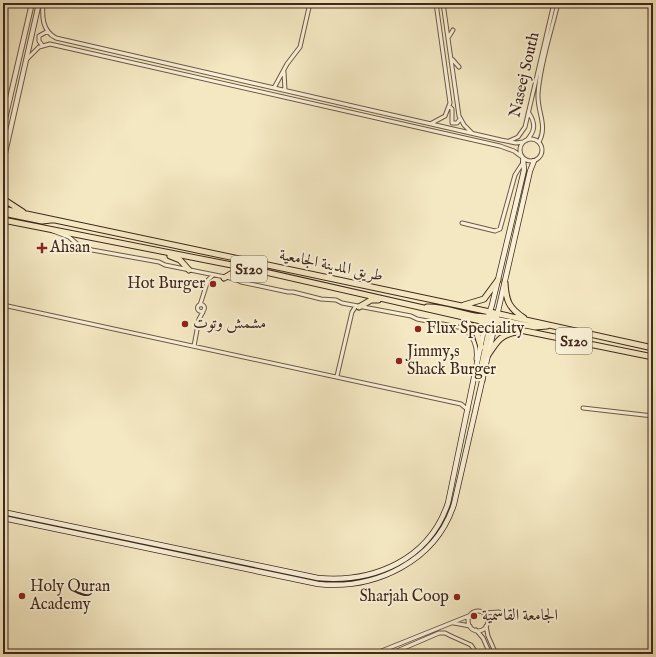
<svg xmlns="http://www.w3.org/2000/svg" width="656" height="657" font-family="'IM FELL English',Amiri,serif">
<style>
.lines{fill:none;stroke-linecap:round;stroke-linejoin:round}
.minor-casing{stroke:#6e5846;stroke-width:5}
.tertiary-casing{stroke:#6e5846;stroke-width:6}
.secondary-casing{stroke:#41281c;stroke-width:6}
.primary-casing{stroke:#41281c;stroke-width:7}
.minor{stroke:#f8f0d7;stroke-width:3}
.tertiary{stroke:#f8f0d7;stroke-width:4}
.secondary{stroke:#f8f0d7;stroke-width:4.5}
.primary{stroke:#f4e8c2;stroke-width:5}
.poi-dot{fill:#8f2418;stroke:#f8f0d7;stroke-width:1.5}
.labels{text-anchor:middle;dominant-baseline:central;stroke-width:4;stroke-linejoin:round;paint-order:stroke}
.shield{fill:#f8f0d7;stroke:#786454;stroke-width:1}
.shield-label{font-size:15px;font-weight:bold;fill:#41281c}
.street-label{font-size:16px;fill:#41281c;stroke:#f8f0d7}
.poi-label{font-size:16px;fill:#41281c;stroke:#f8f0d7;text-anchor:start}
</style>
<rect width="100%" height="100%" fill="#f4e8c2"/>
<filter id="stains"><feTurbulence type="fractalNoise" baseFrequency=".005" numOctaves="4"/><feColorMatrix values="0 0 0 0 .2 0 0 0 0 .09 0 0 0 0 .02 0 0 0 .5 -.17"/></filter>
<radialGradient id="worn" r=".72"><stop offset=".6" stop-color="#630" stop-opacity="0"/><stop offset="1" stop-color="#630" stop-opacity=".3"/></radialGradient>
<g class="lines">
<g class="minor-casing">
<path id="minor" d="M43,3c-1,13 -1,28 13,35l445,102 15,3 7,-1
M443,3l16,113 5,9 8,8
M448,38l5,-8
M42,45l-3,-4v-5l9,-5
M452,59l7,8
M26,60l13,-13 11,-3 450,102 14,5 8,6
M284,72l1,18
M274,88l13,-24 13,-17 10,-44
M449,106l3,3v14h5l3,-4
M432,123l13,-7 5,-13 -14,-100
M520 150a11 11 0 1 1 22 0a11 11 0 1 1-22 0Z
M527,140c8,-9 9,-16 2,-27
M509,141l9,-4 7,-10 29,-124
M539,142c9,-17 -2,-30 -1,-48 2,-30 13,-61 20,-91
M462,223l33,8 5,-2 15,-54 9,-14
M53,231l16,6 8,7 15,6 67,12 6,3 70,14 6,3 47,10h5l28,7 15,1 6,3 69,13 6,3 46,9c10,7 15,19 13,31
M197.5 308a3.5 3.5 0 1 1 7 0a3.5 3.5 0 1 1-7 0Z
M3,305l458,99 7,6
M200,305l8,-25 5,-5
M194,346l5,-27 4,-7
M337,376l15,-64 4,-6
M583,408l70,8
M468 621a10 10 0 1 1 20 0a10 10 0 1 1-20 0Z
M484,613l15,-1 -11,10
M454,623l16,3
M486,626l2,10 8,18
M476,630l7,8 7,16
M451,636l20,9 6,9
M374,654l97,-39
M390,654l49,-21h6l8,4"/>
</g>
<g class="tertiary-casing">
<path id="tertiary" d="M3,128l29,-125
M3,162l36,-159"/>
</g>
<g class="secondary-casing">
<path id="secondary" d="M3,512l315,66c56,5 111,-18 130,-75l36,-174 8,-24 32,-135 -1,-11
M3,518l315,66c58,6 118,-23 136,-80l76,-333 4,-10"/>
</g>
<g class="primary-casing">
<path id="primary" d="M3,199l20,13
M3,209l487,103 163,36
M3,213l39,8 9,-1
M3,220l249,49 273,62 128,26
M170,256l10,4 9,10
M224,278l12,-7h9
M505,283c1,18 4,25 19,35
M464,305l20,-6 14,-19
M359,307l12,-7h7
M427,307c20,-2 55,17 71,7
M464,319l12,12 5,16
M490,319h5l40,8 12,-1
M488,355c9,-14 14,-22 31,-23
M482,380l-1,-11 10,-48"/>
</g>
<use href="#minor" class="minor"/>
<use href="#tertiary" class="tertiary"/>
<use href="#secondary" class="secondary"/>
<use href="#primary" class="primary"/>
</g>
<g class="poi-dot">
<path d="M40 242h4v4h4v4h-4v4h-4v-4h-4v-4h4z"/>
<circle cx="213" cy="284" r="4"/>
<circle cx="185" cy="324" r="4"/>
<circle cx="418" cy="329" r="4"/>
<circle cx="399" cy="361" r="4"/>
<circle cx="22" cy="596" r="4"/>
<circle cx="457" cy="597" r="4"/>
<circle cx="474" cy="616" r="4"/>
</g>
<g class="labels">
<g class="shield">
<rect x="231" y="256" width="36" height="26" rx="3"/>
<rect x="556" y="328" width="36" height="26" rx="3"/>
</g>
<g class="shield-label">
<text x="249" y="269">S120</text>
<text x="574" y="341">S120</text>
</g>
<g class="street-label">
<text transform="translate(525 75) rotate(-77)">Naseej South</text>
<text transform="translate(331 266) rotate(12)">طريق المدينة الجامعية</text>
</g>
<g class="poi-label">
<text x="50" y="248">Ahsan</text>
<text x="205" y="284" text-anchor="end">Hot Burger</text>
<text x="193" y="324">مشمش وتوت</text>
<text x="426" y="329">Flux Speciality</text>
<text x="407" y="352">Jimmy,s<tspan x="407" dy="18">Shack Burger</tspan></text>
<text x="30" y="587">Holy Quran<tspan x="30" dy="18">Academy</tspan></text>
<text x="449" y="597" text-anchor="end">Sharjah Coop</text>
<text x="482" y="616">الجامعة القاسمية</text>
</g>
</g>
<rect width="656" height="657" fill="none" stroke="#f4e8c2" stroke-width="16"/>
<rect x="4" y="4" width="648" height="649" fill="none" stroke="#41281c" stroke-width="2"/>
<rect x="8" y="8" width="640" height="641" fill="none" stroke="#41281c"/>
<rect width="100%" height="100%" filter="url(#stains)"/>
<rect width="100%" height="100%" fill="url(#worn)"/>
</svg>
